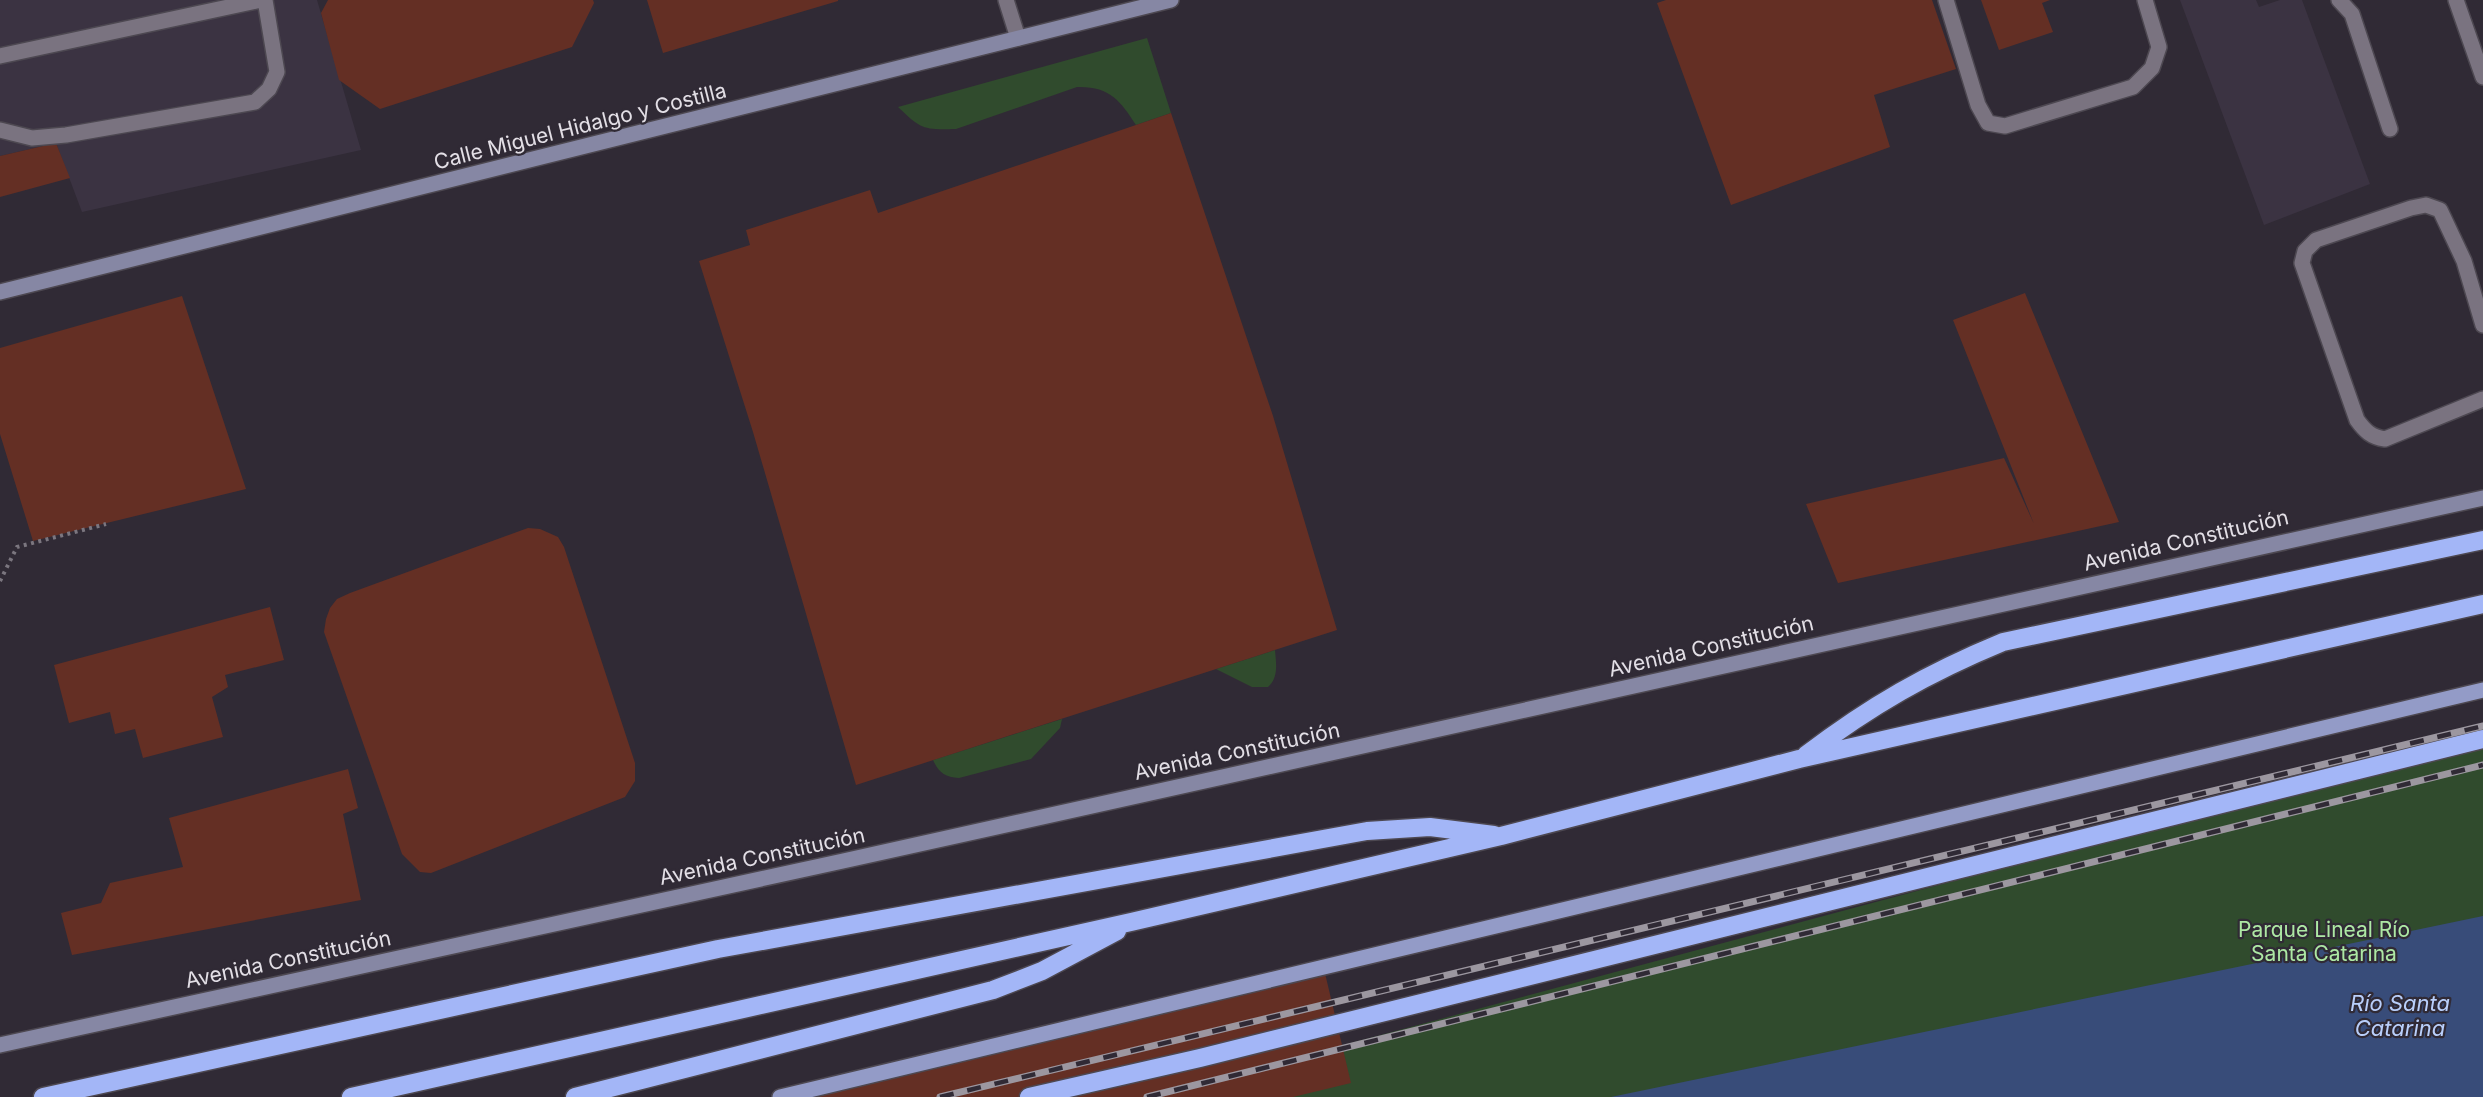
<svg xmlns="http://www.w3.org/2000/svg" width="2483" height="1097" font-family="Inter,sans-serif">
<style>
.built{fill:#3b3342}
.green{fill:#304b2d}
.water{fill:#384c79}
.building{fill:#642f24}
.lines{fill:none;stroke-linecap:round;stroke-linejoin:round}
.lane-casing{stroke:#4d4851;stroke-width:18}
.street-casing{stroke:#4d4851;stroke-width:18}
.secondary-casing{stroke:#4d4851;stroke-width:18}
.primary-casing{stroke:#4d4851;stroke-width:18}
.highway-casing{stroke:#4d4851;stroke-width:21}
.path{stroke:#7b767f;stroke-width:4;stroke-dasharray:3 4.5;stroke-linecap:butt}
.lane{stroke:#7a7380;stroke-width:15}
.street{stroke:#7a7380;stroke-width:15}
.secondary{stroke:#8687a4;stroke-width:15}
.primary{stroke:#939bc7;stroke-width:15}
.highway{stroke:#a3b6f7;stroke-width:18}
.rail-casing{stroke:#9c97a0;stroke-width:7}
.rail{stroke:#302a35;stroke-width:4.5;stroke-dasharray:14;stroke-linecap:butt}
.labels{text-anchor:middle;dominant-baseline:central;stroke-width:4.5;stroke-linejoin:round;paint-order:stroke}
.street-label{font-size:21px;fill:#e3dfe6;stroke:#302a35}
.park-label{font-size:21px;fill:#ade8a4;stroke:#302a35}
.water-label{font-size:22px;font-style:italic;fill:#b9cffb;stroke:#302a35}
</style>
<rect width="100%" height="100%" fill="#302a35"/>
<path class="built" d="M0,0h317l44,150 -279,62 -26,-69 -56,13z
M2180,0h76l3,7 21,-7h22l68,184 -106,41z"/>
<path class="green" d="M1147,38l24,75 -35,12c-16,-25 -27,-39 -59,-38l-121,42c-33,1 -35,0 -58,-22z
M1275,650c1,13 4,27 -7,37h-16l-36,-18z
M1062,719l-2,9 -29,31 -72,19c-14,-1 -20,-5 -26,-18z
M2483,739v358h-1333z"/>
<path class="water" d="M2483,916v181h-872z"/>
<path class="building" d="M328,0h265l1,3 -22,44 -192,62 -41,-29 -18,-67z
M647,0h191v1l-175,52z
M1666,0h266l24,69 -82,26 16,52 -159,58 -74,-202z
M1981,0h69l-8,3 11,29 -54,18z
M1171,113l102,303 64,214 -481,155 -103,-353 -54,-171 51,-16 -4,-15 124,-40 8,23z
M56,143l14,35 -70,19v-41z
M2025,293l94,229 -281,61 -32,-79 198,-46 30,66 -81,-204z
M182,296l64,193 -213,52 -33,-107v-86z
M528,528l12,1 18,8 6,10 71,216v18l-10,16 -194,76 -11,-1 -18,-18 -78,-222 2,-13 4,-11 7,-9 13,-6z
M270,607l14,53 -59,15 3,12 -16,10 11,40 -80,21 -8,-29 -20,5 -5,-22 -41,11 -15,-58z
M348,769l10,39 -15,6 18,86 -289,55 -11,-42 40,-10 9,-20 73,-16 -14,-49z
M1324,969l27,114 -58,14h-496z"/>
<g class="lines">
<g class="lane-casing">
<path id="lane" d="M1946,0l32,105 10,18 17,3 128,-39 19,-19 7,-21 -14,-47
M2339,0l13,14 38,115
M0,56l261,-56
M0,130l32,8 34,-3 189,-33 14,-13 8,-17 -12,-72
M2483,325l-19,-64 -24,-51 -14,-5 -15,3 -95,32 -11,11 -3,12 55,157c8,11 14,17 28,19l98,-40"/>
</g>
<g class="street-casing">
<path id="street" d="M1006,0l12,38
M2456,0l27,77"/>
</g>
<g class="secondary-casing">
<path id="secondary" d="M0,292l1171,-292
M0,1045l843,-184 1640,-363"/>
</g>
<g class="primary-casing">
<path id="primary" d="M780,1097l1703,-407"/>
</g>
<g class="highway-casing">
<path id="highway" d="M1806,755c64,-49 122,-82 197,-113l480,-102
M43,1097l675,-148 649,-118 63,-4 64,8
M351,1097l780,-175 370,-86 298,-77 684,-155
M575,1097l418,-107 49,-19 75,-40
M1029,1097l171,-39 1283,-319"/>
</g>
<path class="path" d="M0,581l17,-34 89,-23"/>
<use href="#lane" class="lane"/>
<use href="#street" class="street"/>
<use href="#secondary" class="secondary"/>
<use href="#primary" class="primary"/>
<use href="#highway" class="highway"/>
<g class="rail-casing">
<path id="rail" d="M940,1097l1543,-371
M1147,1097l1336,-332"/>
</g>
<use href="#rail" class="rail"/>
</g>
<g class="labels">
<g class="street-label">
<text transform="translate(580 126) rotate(-14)">Calle Miguel Hidalgo y Costilla</text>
<text transform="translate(2186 540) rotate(-13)">Avenida Constitución</text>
<text transform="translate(1711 646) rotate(-13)">Avenida Constitución</text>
<text transform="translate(1237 751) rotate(-12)">Avenida Constitución</text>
<text transform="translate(762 856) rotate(-12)">Avenida Constitución</text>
<text transform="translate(288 959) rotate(-12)">Avenida Constitución</text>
</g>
<g class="park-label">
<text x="2324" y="929">Parque Lineal Río<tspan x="2324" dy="24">Santa Catarina</tspan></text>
</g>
<g class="water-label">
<text x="2400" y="1003">Río Santa<tspan x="2400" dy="25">Catarina</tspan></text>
</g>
</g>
</svg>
